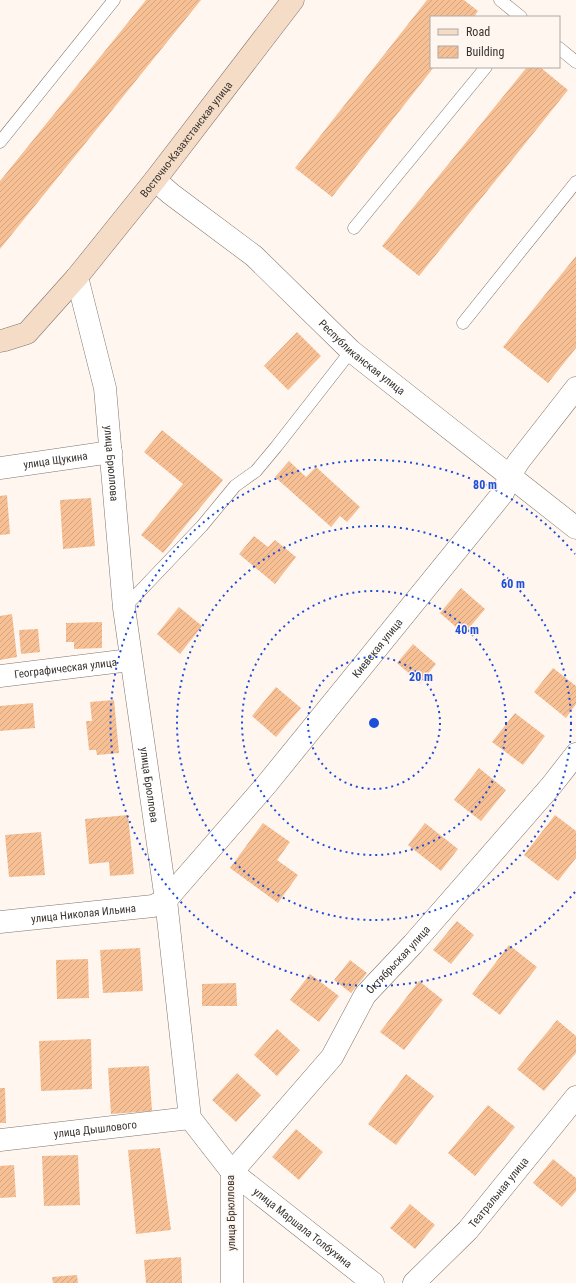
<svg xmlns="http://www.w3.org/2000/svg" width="576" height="1283" font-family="'Roboto Condensed',sans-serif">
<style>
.building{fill:url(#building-hatch)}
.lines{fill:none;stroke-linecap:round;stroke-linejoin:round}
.service-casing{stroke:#81756c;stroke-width:13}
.minor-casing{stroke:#81756c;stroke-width:23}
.secondary-casing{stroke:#81756c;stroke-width:23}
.service{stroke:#fff;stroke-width:12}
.minor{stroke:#fff;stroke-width:22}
.secondary{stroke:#f4dcc7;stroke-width:22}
.ring{fill:none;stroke:#1d4ed8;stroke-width:2;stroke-dasharray:2 4}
.labels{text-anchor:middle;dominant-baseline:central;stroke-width:3;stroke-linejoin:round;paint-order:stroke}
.street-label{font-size:11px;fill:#38332f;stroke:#fff6f0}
.centre{fill:#1d4ed8;stroke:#fff6f0;stroke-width:2}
.ring-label{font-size:12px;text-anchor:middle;font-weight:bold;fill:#1d4ed8;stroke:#fff6f0;stroke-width:3;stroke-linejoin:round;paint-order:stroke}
</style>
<defs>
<pattern id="building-hatch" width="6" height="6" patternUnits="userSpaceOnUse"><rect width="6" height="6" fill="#f7c094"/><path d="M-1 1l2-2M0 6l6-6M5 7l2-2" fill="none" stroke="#d4a580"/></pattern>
</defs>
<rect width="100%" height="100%" fill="#fff6f0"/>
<path class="building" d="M146,0h55l-201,249v-68z
M427,0h37l14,11 -4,6h-43v50h3l-102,130 -37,-29z
M527,67h13l28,23 -149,186 -37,-30z
M576,256v92l-28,35 -45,-36z
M297,332l24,24 -33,34 -24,-24z
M162,430l61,50 -60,73 -22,-18 42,-51 -39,-32z
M289,461l17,16 10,-10 44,40 -13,15 -7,-6 -9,11 -56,-50z
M7,495l3,39 -10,1v-39z
M91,498l4,48 -32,3 -3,-49z
M254,536l14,11 7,-7 21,17 -21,27 -36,-30z
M461,588l24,21 -21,25 -24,-21z
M179,607l23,19 -22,28 -23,-20z
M12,614l5,43 -17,3v-44z
M102,622v26l-28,1v-7h-8v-19z
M38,629l2,23 -19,2 -2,-24z
M413,644l23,20 -16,19 -23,-20z
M553,668l23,18v18l-10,14 -32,-26z
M276,687l25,21 -25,29 -24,-21z
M114,700l5,53 -22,2 -1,-5h-7l-3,-29h6l-2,-19z
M33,703l2,25 -35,3v-25z
M515,713l30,23 -22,29 -31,-23z
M479,768l27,22 -25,31 -27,-21z
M128,815l6,59 -24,2 -1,-14 -20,2 -4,-45z
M555,815l21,16v27l-18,23 -34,-26z
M263,823l27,19 -13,18 21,15 -20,28 -48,-35z
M425,823l33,26 -17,22 -33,-26z
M41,832l4,43 -36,2 -4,-42z
M457,921l17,14 -23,29 -18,-14z
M509,945l28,22 -37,48 -28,-21z
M140,948l3,43 -40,2 -3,-43z
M88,959l1,39 -32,1 -1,-39z
M350,960l17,13 -16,20 -17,-13z
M310,974l29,22 -20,26 -29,-22z
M419,981l24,19 -39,50 -24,-18z
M236,983l1,23h-35v-22z
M557,1020l19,16v17l-32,38 -27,-22z
M277,1029l23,21 -23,26 -23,-21z
M91,1039l1,50 -51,2 -2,-50z
M149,1066l3,45 -41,3 -3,-46z
M237,1073l24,22 -25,27 -24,-22z
M406,1074l28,22 -38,49 -28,-21z
M0,1088h5l1,35h-6z
M488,1105l27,22 -40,49 -27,-23z
M296,1129l27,23 -24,28 -27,-23z
M160,1148l11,82 -35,4 -8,-84z
M78,1155l2,50 -36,1 -2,-50z
M553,1159l23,19v13l-14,16 -29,-24z
M14,1165l2,32 -16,1v-32z
M410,1204l25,21 -20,24 -25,-21z
M181,1257l1,26h-36l-2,-23z
M77,1275l1,8h-25l-1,-6z"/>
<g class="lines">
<g class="service-casing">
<path id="service" d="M500,0l21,17
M559,48l17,14
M0,142l114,-142
M354,228l132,-161
M463,323l113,-141
M124,608l78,-82 33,-40 21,-15 20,-24 75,-96"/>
</g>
<g class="minor-casing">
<g id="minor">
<path id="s1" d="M155,180l16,14 83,62 97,95 225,177"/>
<path id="s2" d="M77,277l28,111 19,220 42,292 24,218 42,54 141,111"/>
<path id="s3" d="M0,468l111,-16"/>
<path id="s4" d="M0,676l122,-15 9,1"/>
<path id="s5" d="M0,922l153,-16 13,-6 100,-115 237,-292 7,-18 9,-14 57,-73"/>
<path id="s6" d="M0,1140l190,-22"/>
<path id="s7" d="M232,1172l100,-115 33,-62 48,-51 138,-158 25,-32"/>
<path d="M232,1283v-111"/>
<path id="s8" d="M414,1283l54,-53 108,-133"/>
</g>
</g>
<g class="secondary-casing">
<g id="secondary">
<path id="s9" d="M0,341l5,-1 22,-7 50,-56 78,-97 138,-180"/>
</g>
</g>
<use href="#service" class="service"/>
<use href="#minor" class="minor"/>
<use href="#secondary" class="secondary"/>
</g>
<g class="ring">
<circle cx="374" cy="723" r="66"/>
<circle cx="374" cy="723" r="132"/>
<circle cx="374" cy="723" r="197"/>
<path d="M575 892A263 263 0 1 1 575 554"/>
</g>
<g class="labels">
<g class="street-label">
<text stroke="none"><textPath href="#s9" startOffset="279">Восточно-Казахстанская улица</textPath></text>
<text stroke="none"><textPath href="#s1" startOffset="273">Республиканская улица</textPath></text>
<text stroke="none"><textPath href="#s3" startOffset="56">улица Щукина</textPath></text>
<text stroke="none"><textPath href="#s2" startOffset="190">улица Брюллова</textPath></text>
<text stroke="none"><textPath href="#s5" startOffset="497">Киевская улица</textPath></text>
<text stroke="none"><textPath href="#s4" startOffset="66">Географическая улица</textPath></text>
<text stroke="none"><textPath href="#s2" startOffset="514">улица Брюллова</textPath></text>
<text stroke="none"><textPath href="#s5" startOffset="84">улица Николая Ильина</textPath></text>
<text stroke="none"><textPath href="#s7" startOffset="271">Октябрьская улица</textPath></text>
<text stroke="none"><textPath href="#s6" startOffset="96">улица Дышлового</textPath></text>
<text stroke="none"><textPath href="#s8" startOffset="124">Театральная улица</textPath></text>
<text transform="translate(231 1213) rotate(-91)">улица Брюллова</text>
<text stroke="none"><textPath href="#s2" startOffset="1008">улица Маршала Толбухина</textPath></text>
</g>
</g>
<circle cx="374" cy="723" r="6" class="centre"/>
<g class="ring-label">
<text x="485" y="489">80 m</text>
<text x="513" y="588">60 m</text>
<text x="467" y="634">40 m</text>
<text x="421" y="681">20 m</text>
</g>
<rect x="430" y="16" width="130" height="52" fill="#fff6f0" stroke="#afa8a3"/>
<rect x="438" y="29" width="20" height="6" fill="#f4dcc7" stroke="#afa8a3"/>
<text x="466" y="36" font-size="12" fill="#38332f">Road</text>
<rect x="438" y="46" width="20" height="12" fill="url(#building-hatch)" stroke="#afa8a3"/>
<text x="466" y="56" font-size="12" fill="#38332f">Building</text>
</svg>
